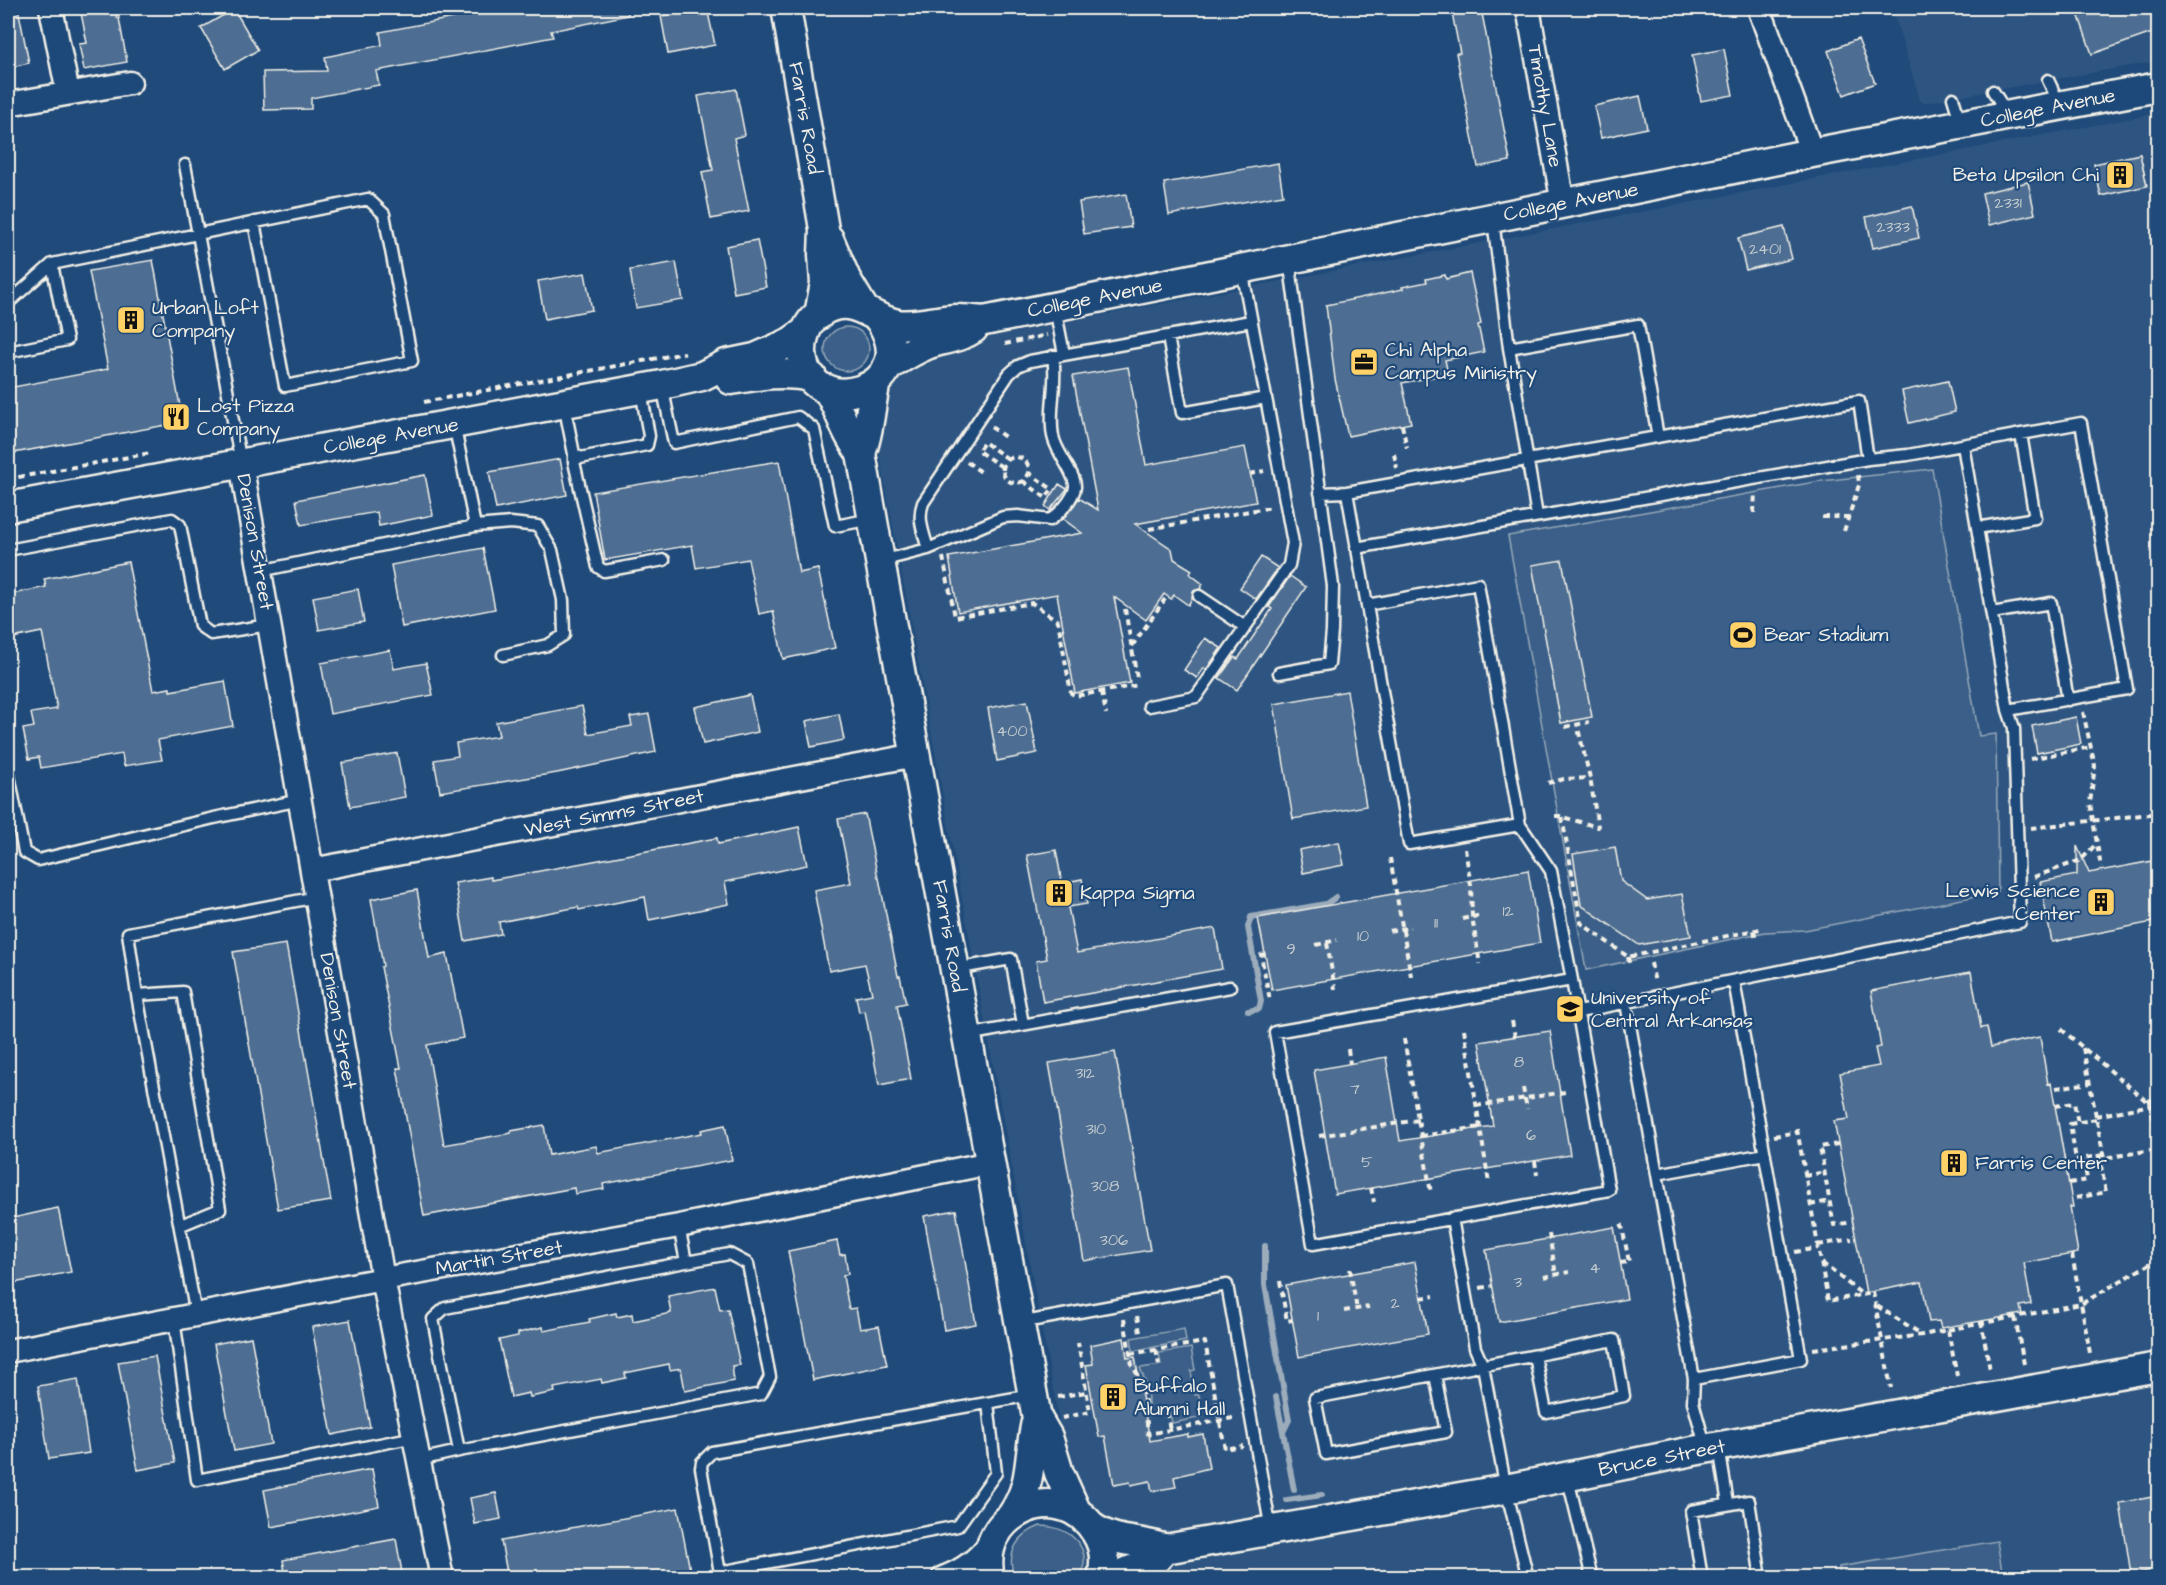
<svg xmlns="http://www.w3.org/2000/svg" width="2166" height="1585" font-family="'Architects Daughter',sans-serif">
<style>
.built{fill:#2d5581}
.green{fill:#3a5f88;stroke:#97a8b8;stroke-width:1.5}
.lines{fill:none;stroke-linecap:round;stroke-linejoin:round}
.stream{stroke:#9cacbb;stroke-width:6}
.building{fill:#4d6e92;stroke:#f4f1e8;stroke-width:1.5}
.service-casing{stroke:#f4f1e8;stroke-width:15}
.minor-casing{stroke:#f4f1e8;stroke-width:27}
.tertiary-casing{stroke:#f4f1e8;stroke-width:33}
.path{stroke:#f4f1e8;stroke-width:4;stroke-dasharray:6 4.5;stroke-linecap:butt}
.service{stroke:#1f4a7a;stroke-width:10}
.minor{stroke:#1f4a7a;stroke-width:22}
.tertiary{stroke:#1f4a7a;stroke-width:28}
.labels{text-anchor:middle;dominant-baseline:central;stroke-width:4.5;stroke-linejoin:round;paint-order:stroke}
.number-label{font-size:16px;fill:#cad0d2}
.street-label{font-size:20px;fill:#f4f1e8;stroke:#1f4a7a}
.poi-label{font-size:20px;fill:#f4f1e8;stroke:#1f4a7a;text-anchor:start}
</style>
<rect width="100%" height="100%" fill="#1f4a7a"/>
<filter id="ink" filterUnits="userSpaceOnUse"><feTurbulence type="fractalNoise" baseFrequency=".0167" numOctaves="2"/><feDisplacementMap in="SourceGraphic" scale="12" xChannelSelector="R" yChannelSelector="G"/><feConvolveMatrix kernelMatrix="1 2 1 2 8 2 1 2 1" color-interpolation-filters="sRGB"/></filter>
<g filter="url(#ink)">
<path class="built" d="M1892,8h266v53l-235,42 -3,-3z
M2158,113v1464h-1070l-211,-1137 11,-56 36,-32 22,-7z"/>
<path class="green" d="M825 349a22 22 0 1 1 44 0a22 22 0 1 1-44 0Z
M1932,469l47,267 17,-2 2,158 -193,38 -40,2 -179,38 -78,-434 313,-55z
M1184,1329l2,12 -53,10 -2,-13z
M1191,1348l4,22 -4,1 4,24h4l4,22 -31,6 -2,-11 -21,4 -2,-30 -7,-18 21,-3 -2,-12z
M1040,1526c29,0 54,21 40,51h-66c-8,-24 3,-42 26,-51z
M1997,1541l6,36h-163l-1,-10z"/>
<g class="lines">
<path class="stream" d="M1248,1011l11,-2 2,-8 -13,-74 3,-10 75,-13 10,-7
M1265,1246v39l24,135 -6,12 11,58
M1276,1397l7,35
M1287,1500l35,-5"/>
</g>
<path class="building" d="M8,8h10l11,55 -21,5z
M80,8h35l2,10h2l8,44 -43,8 -5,-26 8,-1z
M505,8h123v7l-77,16 2,6 -177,34 3,14 -68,13v11l-47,1 -1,-38 64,-1 -2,-14 57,-12 -2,-13z
M707,8l8,37 -47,9 -7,-38z
M1451,8h30l29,153 -32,6 -22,-114h4z
M2076,8h82v23l-66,23z
M234,9l24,41 -33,19 -24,-41z
M1858,39l17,44 -31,12 -16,-44z
M1724,49l9,46 -32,6 -9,-46z
M736,89l9,46 -11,3 15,73 -38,8 -9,-47 11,-2 -15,-74z
M1640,96l7,32 -46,10 -7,-32z
M2140,154l7,32 -46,10 -7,-32z
M1278,163l5,32 -114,20 -5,-32z
M2028,182l7,32 -46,11 -7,-32z
M1126,194l5,33 -47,7 -5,-32z
M1912,206l7,32 -46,10 -7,-31z
M1784,227l8,32 -46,11 -8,-32z
M757,240l9,47 -32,6 -8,-47z
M153,260l30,162 -175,32v-66l100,-19 -19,-98z
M676,262l7,38 -47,8 -6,-38z
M585,273l7,37 -47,9 -7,-38z
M1470,273l11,51 -3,1 6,27 -39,8 3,14 -46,9 9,40 -63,13 -13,-57 -9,-74 77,-16 -1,-2 25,-5 -1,-3 19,-4 1,4z
M1128,367l18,98 99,-18 11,55 -121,22 37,25 2,10 18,11 -2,4 13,10 -3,5 -7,2 -1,8 -4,6 -14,-10 -3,4 -7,-5 -18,26 -32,-23 16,86 -55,10 -18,-99 -99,18 -9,-55 133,-24 -19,-14 16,-21 19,12 -25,-134z
M1948,381l7,31 -46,11 -7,-32z
M560,459l7,36 -71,14 -7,-37z
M779,461l20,112 19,-4 17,79 -52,11 -10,-48 -14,3 -11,-55 -52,9 -4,-23 -87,15 -12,-68z
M425,475l8,40 -54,11 -2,-14 -76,13 -5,-25z
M1059,484l8,5 -17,21 -5,-4z
M483,548l12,61 -93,18 -11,-62z
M1261,557l17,11 -22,31 -16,-11z
M1562,560l30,157 -31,6 -29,-158z
M128,562l25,129 17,-3v3l55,-10 8,45 -75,14 4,20 -38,6 -2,-12 -81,14 -2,-11 -10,2 -6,-30 11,-2 -3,-14 26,-4 -15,-77 -34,7v-44l38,-8 -2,-8z
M1290,576l16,11 -69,103 -18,-12 15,-21 4,2 34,-50 -3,-2z
M358,589l6,33 -45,8 -6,-33z
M1205,638l16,10 -15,22 -2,-2 -7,10 -13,-8z
M390,650l4,19 32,-6 7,32 -103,19 -9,-51z
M1347,691l19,115 -73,13 -19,-115z
M750,695l8,37 -55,12 -8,-37z
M1027,701l10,52 -40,8 -9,-53z
M582,706l6,28 44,-8 -2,-9 19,-3 7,38 -99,21 -117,19 -6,-32 24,-4 -2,-13 43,-7 -3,-14z
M839,714l5,26 -33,7 -5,-26z
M2076,717l5,27 -44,9 -5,-27z
M397,753l8,44 -55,10 -8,-44z
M865,814l13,64h1l19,98h2l6,27 -9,2 14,74 -32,6 -14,-74 -6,1 -3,-15 16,-3 -7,-30 -36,7 -15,-81 37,-7 -13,-64z
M799,827l8,38 -82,17 4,22 -80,16 -4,-23 -66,13 -1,-3 -79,15 2,12 -36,7 -10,-58 36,-6v3l226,-42 1,6z
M1339,842l5,23 -41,8 -4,-23z
M2077,846l12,27 69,-13v61l-106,21 -12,-60 37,-7z
M1615,847l6,34 26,19 35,-6 9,42 -52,9 -58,-40 -8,-51z
M1056,850l6,33 20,-4 5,25 -19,3 9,46 138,-25 7,41 -179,33 -7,-41 11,-2 -20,-104z
M1528,870l12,73 -268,47 -14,-72z
M417,890l12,68 18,-4 16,84 -36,7 17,100 67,-12v-2l33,-6 5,30 47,-9 2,7 104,-20 -1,-3 24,-5 7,35 -129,24 1,5 -29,5 -1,-6 -150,28 -27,-148h4l-20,-101 2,-1 -12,-67z
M286,944l45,257 -53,8 -45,-257z
M1971,972l10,56 6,-1 4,20 49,-10 8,47 3,-1 22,124h-3l8,46 -54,10 7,41 -11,2 2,8 -81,14 -2,-7 -10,1 -7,-40 -56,11 -32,-172 15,-2 -9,-46 39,-7 -4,-18 6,-1 -10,-56z
M1550,1031l20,124 -235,39 -21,-124 72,-13 14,84 93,-15 -14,-84z
M1115,1052l35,198 -66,11 -35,-198z
M58,1208l13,64 -63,12v-65z
M956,1210l20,114 -32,6 -20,-114z
M1614,1227l13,72 -128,23 -13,-72z
M837,1241l3,14 5,-1 3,20 -5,2 6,33 7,-1 4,21 19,-3 8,39 -74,15 -25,-129z
M1415,1262l13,72 -129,23 -13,-72z
M715,1287l5,23 8,-1 12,56 -8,1 2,15 -49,10 -4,-23 -11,2 -1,-6 -44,9 1,5 -24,5 -1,-4 -47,9 1,4 -25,5 -1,-4 -18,4 -12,-57 19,-4v-3l25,-6 1,4 46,-9 -1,-3 27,-6 1,4 15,-3 1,7 38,-8 -3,-17z
M350,1320l20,107 -38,8 -20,-108z
M251,1337l20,107 -37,7 -20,-107z
M1124,1338l3,20 8,-1 15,84 38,-7v3l15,-3 6,34 -35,9 2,10 -24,4 -2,-10 -19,4 -1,-3 -16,3 -9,-49 -6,1 -13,-72 7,-1 -3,-19z
M155,1356l20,107 -37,7 -20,-108z
M78,1379l11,74 -40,6 -11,-73z
M372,1469l7,37 -108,21 -7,-37z
M496,1493l5,26 -26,5 -5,-26z
M2158,1496v73l-27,5 -11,-71z
M678,1508l12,62 -41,8h-141l-7,-37z
M396,1539l7,39h-117l-3,-18z"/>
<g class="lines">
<g class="service-casing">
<path id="service" d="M2048,80l12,25
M1993,91l14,22
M1953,98l8,26
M185,165l56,298
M1493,220l16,128 28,168
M8,303l44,-39
M1055,308l9,46
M1168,337l14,76 84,-15
M1509,348l129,-23 20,112
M8,352l59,-12 -15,-76 316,-65 16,15 28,147 -127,25 -31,-164
M662,386l12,57 124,-26 16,12 21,97 37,-7
M564,404l10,50 6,4 67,-13 2,-9 -8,-46
M574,454v8l24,105 6,4 6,-1 54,-10
M1347,492l62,352 111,-19
M1320,493l27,-1 512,-91 9,58
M475,526l36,-3 27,3 14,24 11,50 1,35 -16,10 -45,10
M1977,528l58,-10 -14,-84
M1356,548l512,-89 40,-4 173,-32 46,266 -119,21
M928,549c-4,-15 -11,-30 -5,-46l86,-129 9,-8 12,-5 221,-40
M8,550l164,-31 8,6 20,101 11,8 58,-9
M881,561l47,-12 75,-32 15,-1 32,4c9,-6 24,-22 25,-33 1,-13 -19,-34 -22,-51 -5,-26 5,-52 0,-80
M260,571l215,-45 -21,-102
M1199,596l46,31
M1367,605l111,-21 42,241 31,46 21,109
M1992,613l59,-10 17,97
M1279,673l50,-9 3,-33 1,-45 -44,-327
M1149,706l47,-9 93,-132 4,-22 -51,-274
M8,770l16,82 14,8 176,-42 86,-18
M955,969l56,-10 12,65
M1572,980l37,210 -296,54 -38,-212z
M137,995l46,-3 37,217 -39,16
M1626,1003l68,376 -1,23 13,47
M1579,1012l441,-90 -6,-194 -6,-18 -45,-265
M967,1035l263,-48
M1657,1174l108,-20
M1452,1218l23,130 8,18 23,123 22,89
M196,1315l-59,-320 -9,-62 189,-36
M174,1319l23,161 218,-43
M1019,1323l208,-38 44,245
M1435,1375l11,57 -120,22 -11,-56 299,-58 10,56 -78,16 -11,-56
M1694,1379l107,-20 -67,-378
M1719,1447l9,57
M459,1451l302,-57 9,-17 -22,-113 -19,-10 -43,8
M419,1460l40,-9 -26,-132 12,-11 241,-46 -7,-36
M1568,1479l24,99
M720,1572l238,-46 38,-53 -8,-70
M721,1578l-20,-110 1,-6 10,-10 319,-57
M1702,1578l-11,-67 58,-10 12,77"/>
</g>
<g class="minor-casing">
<path id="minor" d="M51,8l17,85
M1528,8l35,196
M1759,8l53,145
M8,104l122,-21
M241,463l142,816 59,299
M312,870l604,-115
M8,1351l375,-72 296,-53 311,-63
M943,1578c22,-8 35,-19 49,-37"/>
</g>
<g class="tertiary-casing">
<path id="tertiary" d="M786,8l38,221 -1,26 2,28 -6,32
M829,239l17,40 18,30
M879,319c50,73 -75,105 -77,33 0,-16 6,-31 19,-40 31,-20 49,7 77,12 20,3 39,-5 59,-5 9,0 18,1 27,2l828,-168 346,-66
M887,367c14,-9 27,-17 42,-23 15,-5 31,-6 44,-15
M731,380c28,-5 53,-9 81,-3
M876,382c-6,23 -6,49 -15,71l19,108 157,857 11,19 11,36 18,40
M827,389c13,21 19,46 34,64
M8,507l654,-122 40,-9 24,-12 29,-6 34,-15 16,-11
M1012,1515c23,-34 15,-60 25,-97
M1093,1528c27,17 46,10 72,21l341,-60 187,-38 465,-84
M990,1578c-15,-66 72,-103 106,-45 9,14 10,29 6,45
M1112,1578l42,-17 11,-12"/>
</g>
<path class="path" d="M1005,344l42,-9
M424,402l261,-49
M1402,425l5,23
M991,427l14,10
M1394,454l3,14
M1003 470a13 13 0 1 1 26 0a13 13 0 1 1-26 0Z
M967,462l14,10
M1002,467l-24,-16 6,-9 24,17
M1250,474l14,-3
M8,479l143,-26
M1023,481l23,17 6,-9 -23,-16
M1754,513l1,-21
M1824,519v-2h24
M1149,529l123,-22
M1844,531l15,-46 -1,-10
M943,557l12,60 77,-14 26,18 13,72 4,3 64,-11
M1125,609l12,69
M1132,646l33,-47
M1102,692l4,22
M2083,712l12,54 -5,37 11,64
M1565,727l24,-5
M2030,759l61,-12
M1548,783l16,-4 26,-1
M1555,816h4l39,11 -8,-49 -13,-54
M1562,817l19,106 47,34 132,-28
M2031,828l127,-15
M1465,849l6,36 1,32 8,47
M1390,858l21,118
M2034,877l47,-17 16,-17
M1462,919l20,-4
M1754,930l2,10
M1389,931l21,-4
M1327,943l8,46
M1316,945l21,-5
M1265,954l-4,1 9,45
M1628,957l2,10
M1651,963l4,20
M1512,1021l3,16
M1464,1029l25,154
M2061,1029l90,76 7,42
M1404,1039l27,154
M2083,1048l21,110 54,-9
M1348,1049l2,15
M1523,1088l4,21
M2056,1088l34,-5
M2147,1101l11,-2
M1476,1106l89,-14
M2055,1106l19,-3 4,20
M2096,1116l55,-11
M2096,1119l-26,5 6,36 27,-5
M1797,1129l31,172 45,-8
M1319,1136l99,-16
M1421,1136l59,-9
M1774,1136l23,-4
M1838,1144l-18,3 12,68 2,10 19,-3
M1535,1161l2,14
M1805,1176l19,-4
M2069,1183l18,-3 -3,-21
M1371,1188l3,14
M2076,1198l30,-6 -7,-36
M1810,1205l19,-4
M1549,1234l7,41
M1818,1245l34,-6
M1795,1252l23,-4
M2072,1254l18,99
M1620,1263l9,-1 -8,-41
M1822,1263l41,32
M1350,1269l7,41
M1544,1277l25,-5
M1280,1281l7,40 5,-1
M1480,1288l12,-2
M1873,1292l18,96
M1421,1298l13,-2
M1877,1306l44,28
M1344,1311l25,-4
M1137,1316l3,17
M2015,1317l9,47
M1124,1319l8,46 11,19 5,50 85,-16
M1981,1321l9,49
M1948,1330l9,46
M1813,1349l109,-14 159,-31 77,-45
M1156,1350l3,15
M1130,1354l75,-12 20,107 18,-3
M1058,1397l28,-5
M1167,1412l3,18
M1062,1418l28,-6 -12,-69"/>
<use href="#service" class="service"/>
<use href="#minor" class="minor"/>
<use href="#tertiary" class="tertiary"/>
</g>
</g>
<defs>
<g id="building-square" transform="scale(1.5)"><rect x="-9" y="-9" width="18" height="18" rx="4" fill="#ffd166" stroke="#1f4a7a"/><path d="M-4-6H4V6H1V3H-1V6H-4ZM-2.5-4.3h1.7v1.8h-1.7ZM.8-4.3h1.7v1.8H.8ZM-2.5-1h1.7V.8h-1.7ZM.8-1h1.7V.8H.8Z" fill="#111"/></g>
<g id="office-square" transform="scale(1.5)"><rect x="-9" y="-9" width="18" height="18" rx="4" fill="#ffd166" stroke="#1f4a7a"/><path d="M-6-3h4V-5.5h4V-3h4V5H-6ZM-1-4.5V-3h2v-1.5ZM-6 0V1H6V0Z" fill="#111"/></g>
<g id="restaurant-square" transform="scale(1.5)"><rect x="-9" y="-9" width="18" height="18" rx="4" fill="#ffd166" stroke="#1f4a7a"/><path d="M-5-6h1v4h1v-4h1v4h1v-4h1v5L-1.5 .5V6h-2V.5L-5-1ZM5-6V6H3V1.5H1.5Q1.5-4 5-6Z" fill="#111"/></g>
<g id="stadium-square" transform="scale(1.5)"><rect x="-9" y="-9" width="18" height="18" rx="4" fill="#ffd166" stroke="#1f4a7a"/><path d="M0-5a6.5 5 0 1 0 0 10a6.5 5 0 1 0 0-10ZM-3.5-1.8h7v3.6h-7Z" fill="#111"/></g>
<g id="university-square" transform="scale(1.5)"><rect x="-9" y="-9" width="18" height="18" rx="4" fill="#ffd166" stroke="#1f4a7a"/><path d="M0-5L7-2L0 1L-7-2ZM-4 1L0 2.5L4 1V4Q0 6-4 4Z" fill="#111"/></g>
</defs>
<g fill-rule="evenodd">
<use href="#building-square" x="2120" y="175"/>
<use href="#building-square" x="131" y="320"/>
<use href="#office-square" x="1364" y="362"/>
<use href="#restaurant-square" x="176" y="417"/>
<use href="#stadium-square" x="1743" y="635"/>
<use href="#building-square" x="1059" y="893"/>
<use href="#building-square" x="2101" y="902"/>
<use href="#university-square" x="1570" y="1009"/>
<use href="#building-square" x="1954" y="1163"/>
<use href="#building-square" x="1113" y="1397"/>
</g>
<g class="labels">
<g class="number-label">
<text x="2008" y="203">2331</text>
<text x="1893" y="227">2333</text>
<text x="1765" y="249">2401</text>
<text x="1012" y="731">400</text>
<text x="1508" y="911">12</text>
<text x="1436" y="923">11</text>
<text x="1363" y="936">10</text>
<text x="1291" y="949">9</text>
<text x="1519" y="1062">8</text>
<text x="1085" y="1073">312</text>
<text x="1355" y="1089">7</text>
<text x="1096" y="1129">310</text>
<text x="1531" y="1135">6</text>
<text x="1367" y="1162">5</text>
<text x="1105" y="1186">308</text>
<text x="1114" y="1240">306</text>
<text x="1595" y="1268">4</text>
<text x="1518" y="1282">3</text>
<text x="1395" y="1303">2</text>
<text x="1318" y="1316">1</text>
</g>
<g class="street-label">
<text transform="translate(1545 106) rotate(80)">Timothy Lane</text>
<text transform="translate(2048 108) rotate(-11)">College Avenue</text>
<text transform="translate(805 118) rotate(80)">Farris Road</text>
<text transform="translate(1571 202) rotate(-11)">College Avenue</text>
<text transform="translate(1095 298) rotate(-11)">College Avenue</text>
<text transform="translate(391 436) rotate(-10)">College Avenue</text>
<text transform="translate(255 542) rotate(80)">Denison Street</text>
<text transform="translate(614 813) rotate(-11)">West Simms Street</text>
<text transform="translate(949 936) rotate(80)">Farris Road</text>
<text transform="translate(338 1021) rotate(80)">Denison Street</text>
<text transform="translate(499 1258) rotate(-10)">Martin Street</text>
<text transform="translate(1662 1458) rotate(-11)">Bruce Street</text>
</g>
<g class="poi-label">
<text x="2099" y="175" text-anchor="end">Beta Upsilon Chi</text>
<text x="152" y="308">Urban Loft<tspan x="152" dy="23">Company</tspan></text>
<text x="1385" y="350">Chi Alpha<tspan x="1385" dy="23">Campus Ministry</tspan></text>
<text x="197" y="406">Lost Pizza<tspan x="197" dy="23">Company</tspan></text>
<text x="1764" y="635">Bear Stadium</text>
<text x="2080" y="891" text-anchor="end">Lewis Science<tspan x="2080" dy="23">Center</tspan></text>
<text x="1080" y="893">Kappa Sigma</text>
<text x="1591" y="998">University of<tspan x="1591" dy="23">Central Arkansas</tspan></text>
<text x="1975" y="1163">Farris Center</text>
<text x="1134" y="1386">Buffalo<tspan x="1134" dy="23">Alumni Hall</tspan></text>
</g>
</g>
<rect width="2166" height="1585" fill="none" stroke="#1f4a7a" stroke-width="30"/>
<rect x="15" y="15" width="2136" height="1555" fill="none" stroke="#f4f1e8" stroke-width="2" filter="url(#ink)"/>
</svg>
